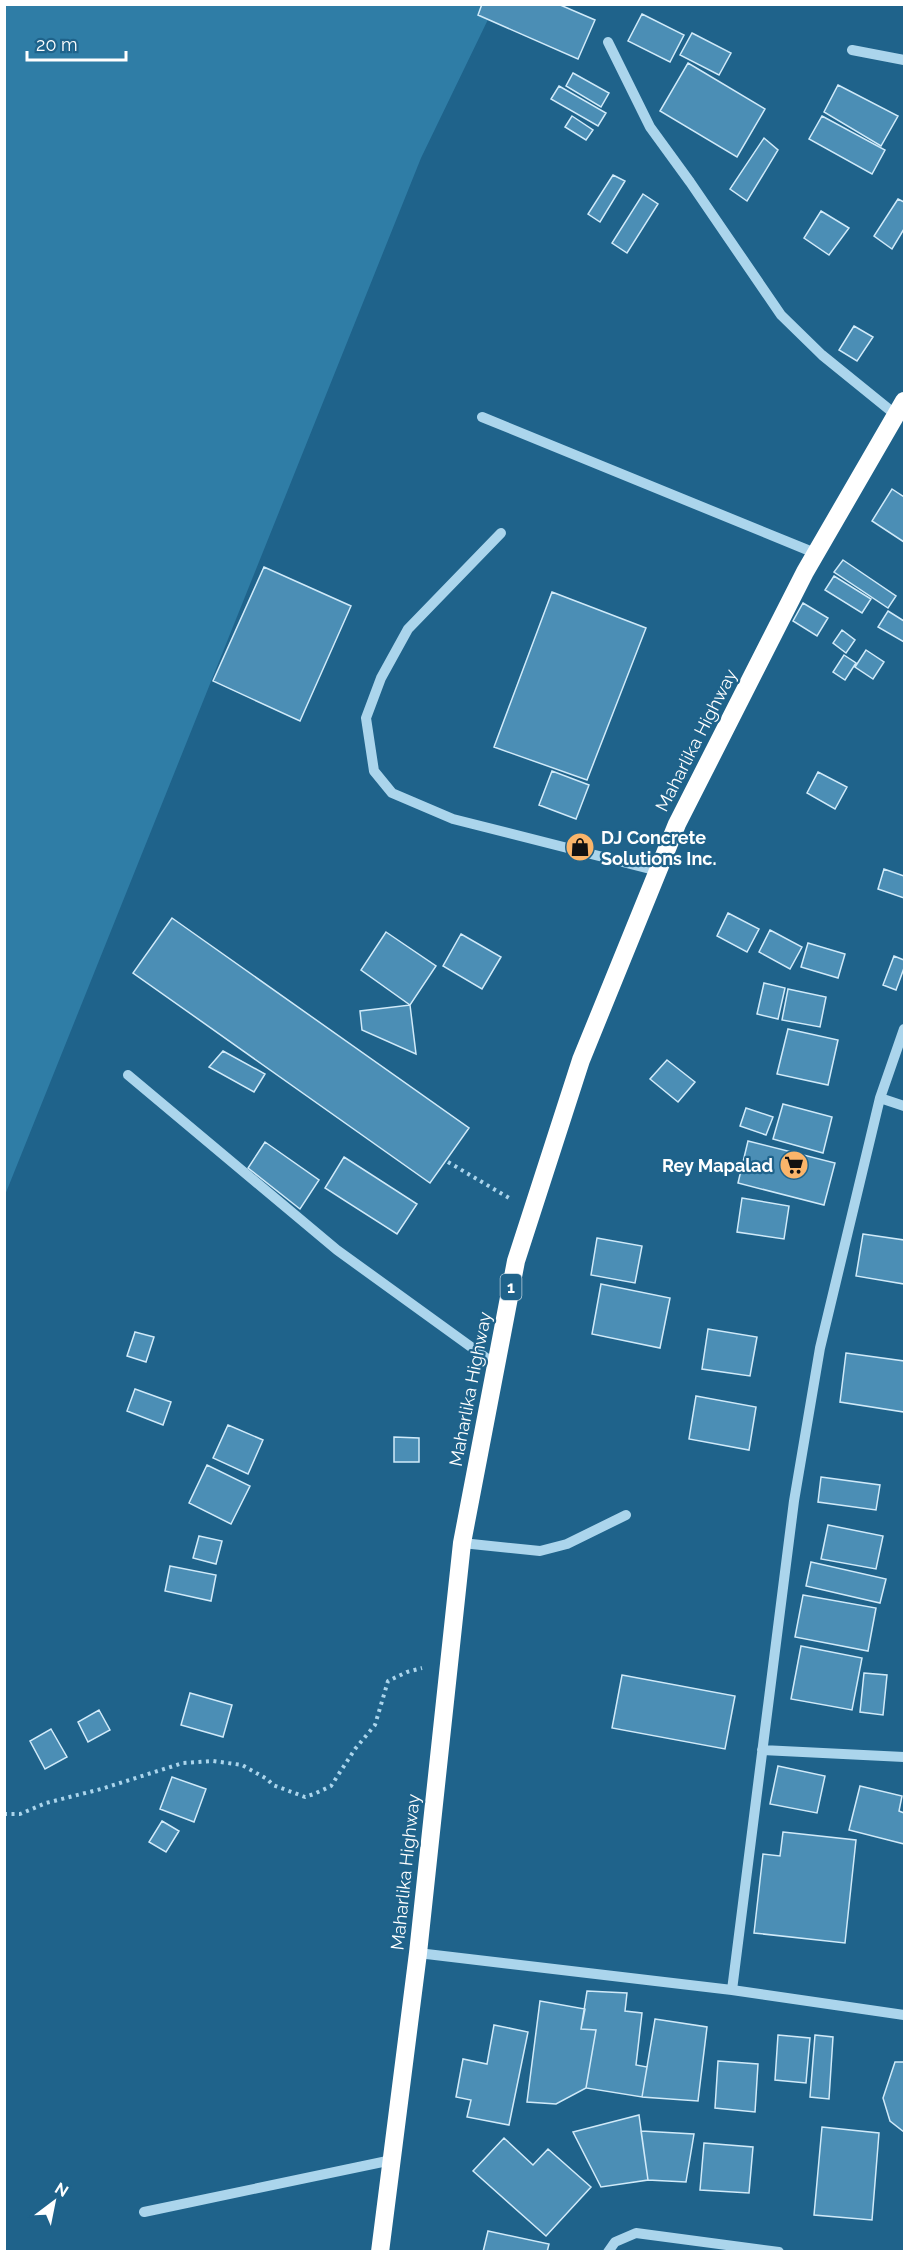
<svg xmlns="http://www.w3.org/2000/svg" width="909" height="2256" font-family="Raleway,sans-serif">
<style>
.green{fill:#2f7da6}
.building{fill:#4b8eb5;stroke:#d0eaf9;stroke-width:1.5}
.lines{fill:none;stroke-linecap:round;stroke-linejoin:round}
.path{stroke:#abd5ec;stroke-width:4;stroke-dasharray:3 4.5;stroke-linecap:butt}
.minor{stroke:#abd5ec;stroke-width:10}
.highway{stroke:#fff;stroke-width:18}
.labels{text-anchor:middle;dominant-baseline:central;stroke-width:4.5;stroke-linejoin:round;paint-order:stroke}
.shield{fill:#1f638b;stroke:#bcd0dc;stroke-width:1.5}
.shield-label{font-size:16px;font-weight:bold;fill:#fff}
.street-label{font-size:18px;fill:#fff;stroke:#1f638b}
.poi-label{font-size:18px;font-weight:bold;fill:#fff;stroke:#1f638b;text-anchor:start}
</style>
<rect width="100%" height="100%" fill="#1f638b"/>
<path class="green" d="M5,5h490l-74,153 -416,1037z"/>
<path class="building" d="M482,4h76l37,16 -17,39 -100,-44z
M642,14l42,21 -14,27 -42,-21z
M692,33l39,20 -12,22 -39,-20z
M688,63l77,46 -28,48 -77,-46z
M573,73l36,20 -8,14 -35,-21z
M838,85l60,31 -17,30 -57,-34z
M559,86l47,27 -8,13 -47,-27z
M572,116l21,14 -7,10 -21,-13z
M822,116l63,34 -13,24 -63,-35z
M764,138l14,12 -31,51 -17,-12z
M613,175l12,6 -25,41 -12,-8z
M643,194l15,10 -31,49 -15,-10z
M898,199l6,3v27l-12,20 -18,-13z
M821,211l28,17 -20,27 -25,-17z
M854,326l19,11 -16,24 -18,-11z
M892,489l12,8v45l-32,-21z
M843,560l53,36 -8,12 -54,-36z
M264,567l87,39 -51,115 -87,-40z
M834,576l37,23 -9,14 -37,-23z
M552,592l94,36 -59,152 -93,-33z
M803,603l25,15 -11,18 -24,-15z
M888,611l16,10v21l-26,-15z
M842,630l13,10 -9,13 -13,-10z
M866,650l18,12 -11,17 -18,-12z
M844,655l12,8 -11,17 -12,-8z
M552,771l37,14 -13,34 -37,-14z
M818,772l29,15 -12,22 -28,-16z
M884,869l20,7v22l-26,-9z
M728,913l31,16 -12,23 -30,-16z
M172,918l297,210 -39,55 -297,-210z
M770,930l32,17 -12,22 -31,-17z
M386,932l50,34 -26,39 -49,-35z
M461,934l40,23 -19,32 -39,-23z
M808,943l37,11 -7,24 -37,-11z
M894,956l10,4v8l-8,22 -13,-5z
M764,983l21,5 -7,31 -21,-5z
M788,989l38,8 -6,30 -38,-7z
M410,1005l6,49 -54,-24 -2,-19z
M788,1029l50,11 -10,45 -51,-11z
M223,1051l42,23 -11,18 -45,-25z
M667,1060l28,22 -17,20 -28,-23z
M783,1104l49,13 -9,36 -50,-14z
M746,1108l27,9 -7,18 -26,-9z
M748,1141l87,22 -11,42 -86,-22z
M265,1142l54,38 -19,29 -52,-41z
M344,1157l73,47 -20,30 -72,-46z
M742,1198l47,8 -5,33 -47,-7z
M863,1234l41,6v44l-48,-8z
M597,1238l45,8 -7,37 -44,-8z
M601,1284l69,14 -10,50 -68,-14z
M708,1329l49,8 -7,39 -48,-7z
M135,1332l19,5 -8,25 -19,-6z
M846,1353l58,8v51l-64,-10z
M135,1389l36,13 -8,23 -36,-14z
M696,1396l60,11 -7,43 -60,-11z
M228,1425l35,15 -15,34 -35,-16z
M394,1437l25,1v24h-25z
M207,1465l43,21 -19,38 -42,-21z
M821,1477l59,8 -4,25 -58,-8z
M828,1525l55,11 -7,33 -55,-10z
M199,1536l23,5 -6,23 -23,-6z
M811,1562l75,17 -6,24 -74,-17z
M170,1566l46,9 -5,26 -46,-10z
M803,1595l73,13 -8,43 -73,-14z
M801,1646l61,12 -10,52 -61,-11z
M864,1673l23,2 -4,40 -23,-3z
M622,1675l113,21 -10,53 -113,-21z
M190,1693l42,12 -9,32 -42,-12z
M99,1710l11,20 -22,12 -10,-20z
M51,1729l16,28 -22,12 -15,-28z
M778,1766l47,10 -8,37 -47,-9z
M172,1777l34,12 -12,33 -34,-13z
M860,1786l42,10 -3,15 5,2v31l-55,-14z
M162,1821l17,10 -13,21 -17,-10z
M783,1832l73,8 -11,103 -91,-10 9,-79 17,2z
M587,1991l40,2 -2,18 17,2 -6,52 11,2 -5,30 -56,-9 10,-58 -15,-1z
M540,2001l45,8 -4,20 15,1 -10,58 -30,16 -29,-2z
M655,2019l52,8 -9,74 -56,-4z
M494,2025l34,7 -19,93 -42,-8 4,-17 -15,-3 7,-38 24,5z
M778,2035l32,3 -4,45 -31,-3z
M815,2035l18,2 -4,62 -19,-2z
M718,2061l40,3 -3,48 -40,-4z
M895,2062h9v70l-14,-11 -7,-23z
M639,2115l9,65 -47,7 -28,-55z
M822,2127l57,6 -7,87 -58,-5z
M641,2131l53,3 -8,48 -38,-2z
M504,2138l29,27 15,-16 43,38 -45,49 -73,-65z
M704,2143l49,4 -4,46 -49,-3z
M488,2231l61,13 -2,8h-64z"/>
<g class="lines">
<path class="path" d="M448,1162l61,36
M4,1814h16l26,-11 55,-14 82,-26 30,-2 29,4 25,14 6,6 32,12 9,-3 17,-8 24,-37 20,-24 13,-44 19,-9 15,-4"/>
<path class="minor" d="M608,42l42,85 40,55 91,133 41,40 74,60
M852,50l52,10
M482,417l333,136
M501,533l-93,96 -27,49 -15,40 8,53 18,22 61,26 205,52
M128,1075l209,175 159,115
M880,1098l24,8
M462,1543l78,8 27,-7 59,-29
M762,1750l142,7
M418,1953l314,37 172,25
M732,1990l62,-489 26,-153 60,-250 24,-69
M144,2212l248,-52
M608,2252l7,-10 21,-9 143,19"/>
<path class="highway" d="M380,2252l38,-299 44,-410 54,-282 65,-201 96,-236 128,-252 99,-171"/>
</g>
<defs>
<g id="shop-disc" transform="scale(1.5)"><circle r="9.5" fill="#fab56a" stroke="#1f638b"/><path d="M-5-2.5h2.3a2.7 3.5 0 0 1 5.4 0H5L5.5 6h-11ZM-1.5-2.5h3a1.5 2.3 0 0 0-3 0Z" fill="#111"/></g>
<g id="supermarket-disc" transform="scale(1.5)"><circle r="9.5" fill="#fab56a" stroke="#1f638b"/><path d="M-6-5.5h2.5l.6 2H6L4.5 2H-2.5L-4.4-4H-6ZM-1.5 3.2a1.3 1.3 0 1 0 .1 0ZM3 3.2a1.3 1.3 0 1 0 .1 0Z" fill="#111"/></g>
</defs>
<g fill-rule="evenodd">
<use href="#shop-disc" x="580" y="847"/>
<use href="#supermarket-disc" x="794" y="1165"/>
</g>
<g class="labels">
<rect class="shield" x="500.5" y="1274" width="21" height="26" rx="4.5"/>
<g class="shield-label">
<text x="511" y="1287">1</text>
</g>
<g class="street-label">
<text transform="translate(696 740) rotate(-63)">Maharlika Highway</text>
<text transform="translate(470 1389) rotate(-79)">Maharlika Highway</text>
<text transform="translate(405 1872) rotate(-84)">Maharlika Highway</text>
</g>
<g class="poi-label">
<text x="601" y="837">DJ Concrete<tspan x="601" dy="21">Solutions Inc.</tspan></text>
<text x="773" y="1165" text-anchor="end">Rey Mapalad</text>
</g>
</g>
<rect width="909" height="2256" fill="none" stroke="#ffffff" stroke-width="12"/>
<g transform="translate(54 2202) rotate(32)" stroke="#1f638b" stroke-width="4.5" paint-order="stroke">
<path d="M0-4.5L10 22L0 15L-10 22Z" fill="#ffffff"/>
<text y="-9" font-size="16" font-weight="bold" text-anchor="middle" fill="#ffffff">N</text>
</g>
<path d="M27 51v9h99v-9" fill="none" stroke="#ffffff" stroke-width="3"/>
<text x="36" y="51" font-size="18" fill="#ffffff" stroke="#1f638b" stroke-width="4.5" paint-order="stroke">20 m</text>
</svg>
